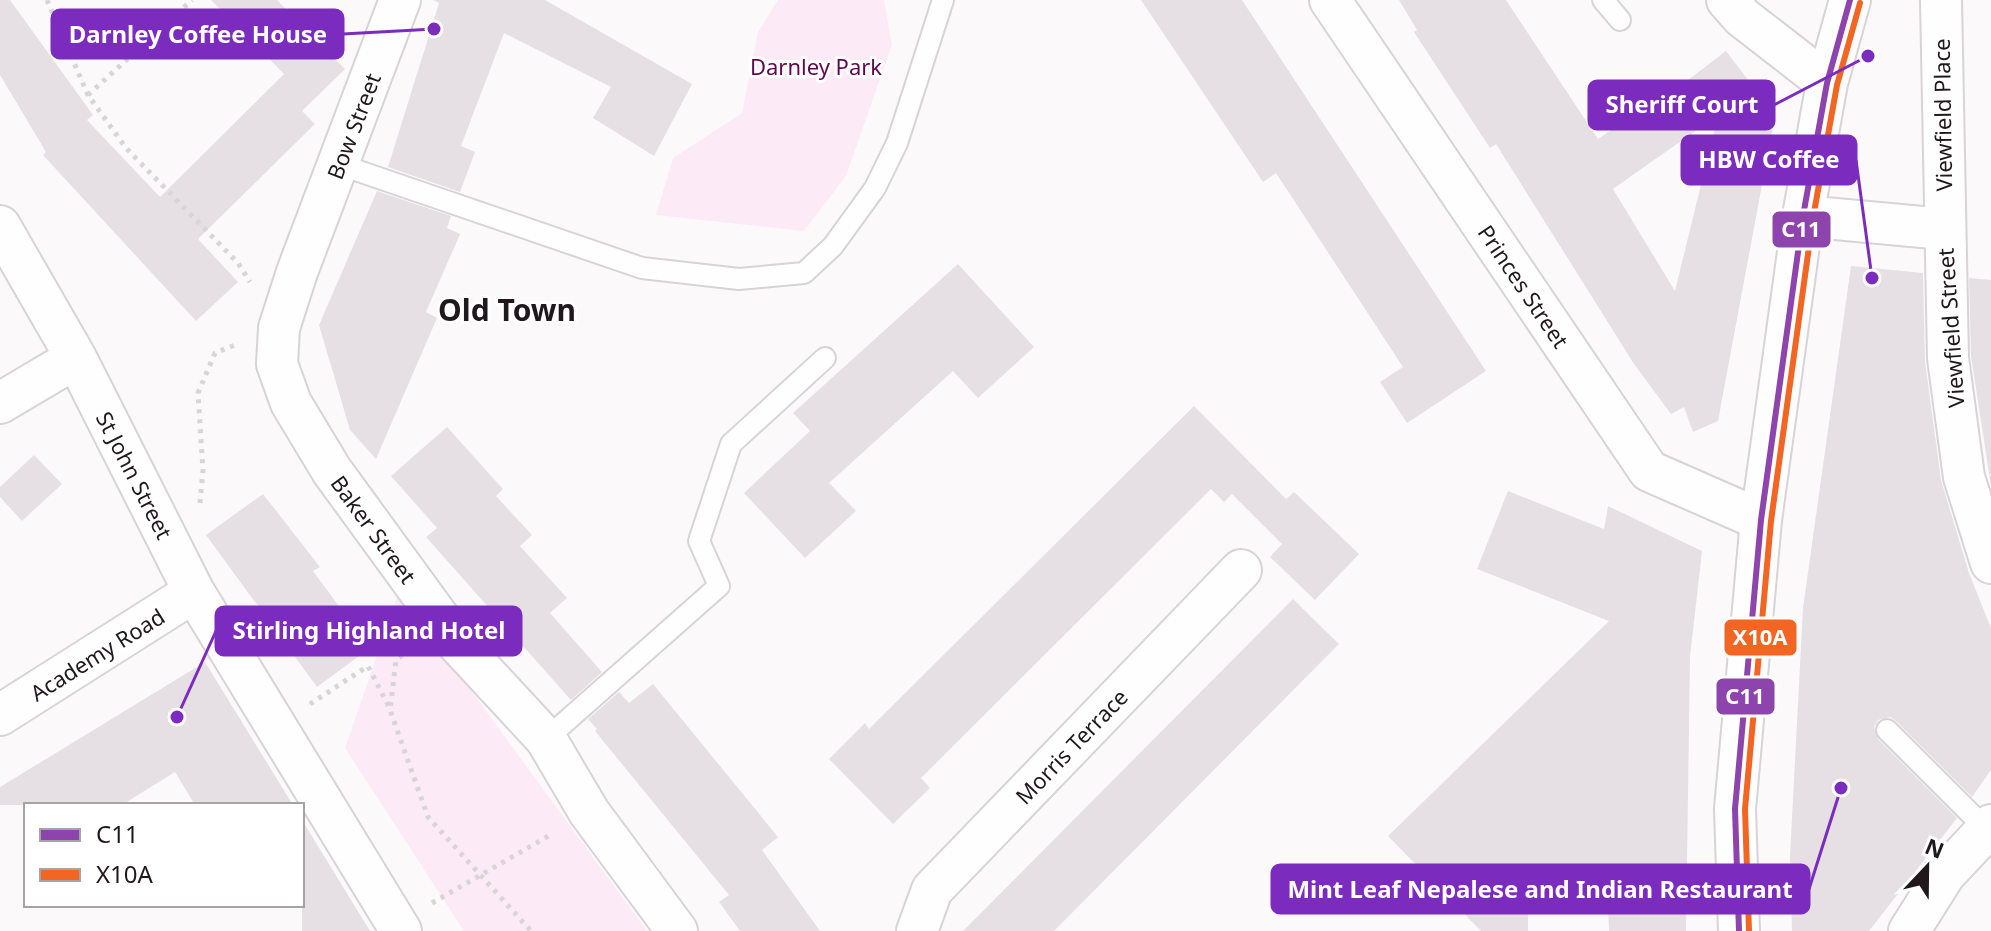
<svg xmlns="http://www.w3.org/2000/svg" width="1991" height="931" font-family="'Noto Sans',sans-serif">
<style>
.green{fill:#fcebf6}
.building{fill:#e6e0e4;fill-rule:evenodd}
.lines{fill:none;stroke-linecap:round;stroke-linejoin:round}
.lane-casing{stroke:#d8d3d6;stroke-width:24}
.street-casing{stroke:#d8d3d6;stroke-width:44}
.path{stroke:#d7d5d6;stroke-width:5;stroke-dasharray:4 6;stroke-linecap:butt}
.lane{stroke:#fffefe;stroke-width:20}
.street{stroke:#fffefe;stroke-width:40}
.bus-1-casing{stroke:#fff;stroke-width:12}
.bus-2-casing{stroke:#fff;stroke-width:12}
.bus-1{stroke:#8e44ad;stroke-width:6}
.bus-2{stroke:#f26522;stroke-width:6}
.labels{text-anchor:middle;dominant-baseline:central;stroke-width:6;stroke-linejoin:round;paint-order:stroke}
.park-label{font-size:22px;fill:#61054e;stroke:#fff}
.street-label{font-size:22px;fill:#21181e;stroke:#fff}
.district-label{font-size:30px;font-weight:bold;fill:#21181e;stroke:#fff}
.leader{fill:none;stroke:#7b2cbf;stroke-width:3}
.callout-dot{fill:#7b2cbf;stroke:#fff;stroke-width:3}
.callout{fill:#7b2cbf;stroke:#7b2cbf;stroke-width:3}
.callout-label{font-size:24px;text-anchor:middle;font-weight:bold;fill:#fff}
.line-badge{stroke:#fff;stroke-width:3}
.badge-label{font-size:22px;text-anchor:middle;font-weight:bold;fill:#fff}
</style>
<rect width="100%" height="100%" fill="#fcf9fb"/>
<path class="green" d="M778,0h106l8,45 -46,131 -42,55 -148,-16 17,-57 69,-45 16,-81z
M399,592l248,339h-183l-119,-183z"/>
<path class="building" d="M0,0h10l83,115 -6,5 73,77 124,-123 -73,-74h66l68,69 -43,42 13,13 -117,115 40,43 -42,39 -153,-166 3,-3 -46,-77z
M433,0h112l147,84 -38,72 -61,-38 18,-31 -107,-54 -43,113 14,6 -15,40 -72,-25 51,-164z
M1141,0h101l244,371 -79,52 -27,-41 23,-15 -127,-194 -13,9z
M1399,0h107l92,139 45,-31 3,4 80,-61 49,64 -57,306 -25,11 -9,-25 -13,7 -37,-50 -138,-220 -6,4 -76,-116 3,-2zM1718,115l-43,176 -62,-102z
M377,191l74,25 -4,12 13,6 -34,78 11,6 -61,141 -26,-29 -31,-105z
M958,264l76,83 -56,51 -25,-27 -124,112 27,28 -51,47 -61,-65 66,-62 -17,-18z
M1851,266l72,7 2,88 16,119 28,93 22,55v142l-19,27 -76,-76 -6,-4 -12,3 -4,7 4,12 79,79 -88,113h-77l-2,-75 13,-248z
M1969,278l22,2v206l-20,-130z
M1194,406l92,93 8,-7 65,62 -44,46 -45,-43 12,-13 -50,-50 -8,8 -13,-13 -290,289 9,10 -37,36 -64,-65 36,-36 4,6z
M447,427l56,62 -7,7 36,39 -12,11 47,52 -17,15 52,59 -31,28 -145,-163 11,-9 -46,-52z
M34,455l28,29 -40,37 -22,-24v-10z
M1508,491l96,38 4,-23 94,45 -12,106 -4,274h-77l-1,-24 -80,-2v26h-47l-93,-95 221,-215 -132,-52z
M263,494l57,73 -7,4 57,77 -53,39 -111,-152z
M1293,599l46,45 -285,287h-91z
M205,662l88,143h-98l-20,-33 -53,33h-122v-18z
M653,684l125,153 -16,13 58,81h-80l-21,-29 10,-7 -134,-164 2,-2 -9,-10 31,-27 10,11z
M302,820l68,111h-68z"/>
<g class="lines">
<g class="lane-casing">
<path id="lane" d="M1603,0l17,20
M338,164l304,104 97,11 65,-6 29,-27 42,-58 22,-45 46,-143
M1887,730l100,100
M546,739l173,-153 -20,-45 32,-97 94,-86"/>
</g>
<g class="street-casing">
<path id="street" d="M400,0l-103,272 -18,56 -2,36 14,39 41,68 126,173 88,95 43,73 88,119
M1330,0l319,471 112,49
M1727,0l15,17 85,66
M1941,0l7,358 16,119 27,86
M1803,216l141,13
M0,226l76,132 118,234 207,339
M0,403l76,-45
M0,715l194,-123
M917,931l15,-41 309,-320
M1739,931l-4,-122 26,-289 42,-304 24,-133 23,-83
M1909,931l36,-57 46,-49"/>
</g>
<path class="path" d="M47,0l41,95 38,53 112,115 12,19
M88,95l104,-95
M200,503l3,-33 -5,-77 17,-40 20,-8
M410,649l-14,11 -6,50 38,107 103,114
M310,704l58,-38 22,43
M432,903l120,-69"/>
<use href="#lane" class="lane"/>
<use href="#street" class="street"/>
<g class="bus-1-casing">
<path id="bus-1" d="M1739,931l-4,-122 26,-289 42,-304 24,-133 23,-83"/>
</g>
<g class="bus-2-casing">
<path id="bus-2" d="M1749,931l-4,-122 26,-288 42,-303 24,-133 23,-82"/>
</g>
<use href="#bus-1" class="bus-1"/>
<use href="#bus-2" class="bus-2"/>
</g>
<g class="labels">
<g class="park-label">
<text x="816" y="66">Darnley Park</text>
</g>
<g class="street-label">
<text transform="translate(1942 115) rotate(-91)">Viewfield Place</text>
<text transform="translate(353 126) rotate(-69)">Bow Street</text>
<text transform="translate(1524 286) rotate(56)">Princes Street</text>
<text transform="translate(1950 328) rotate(-94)">Viewfield Street</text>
<text transform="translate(135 475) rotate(63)">St John Street</text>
<text transform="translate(374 529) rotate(54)">Baker Street</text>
<text transform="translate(97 654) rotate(-32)">Academy Road</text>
<text transform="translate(1071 746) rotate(-46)">Morris Terrace</text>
</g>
<g class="district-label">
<text x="507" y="309">Old Town</text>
</g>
</g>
<path class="leader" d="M434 29L343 34M1868 56L1774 105M1872 278L1856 160M177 717L216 631M1841 788L1809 889"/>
<g class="callout-dot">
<circle cx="434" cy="29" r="8"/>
<circle cx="1868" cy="56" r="8"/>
<circle cx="1872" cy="278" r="8"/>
<circle cx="177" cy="717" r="8"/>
<circle cx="1841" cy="788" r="8"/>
</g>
<g class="callout">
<rect x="52" y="10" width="291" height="48" rx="8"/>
<rect x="1589" y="81" width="185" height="48" rx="8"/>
<rect x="1682" y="136" width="174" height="48" rx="8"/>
<rect x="216" y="607" width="305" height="48" rx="8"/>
<rect x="1272" y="865" width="537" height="48" rx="8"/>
</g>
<g class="callout-label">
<text x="198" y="43">Darnley Coffee House</text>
<text x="1682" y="113">Sheriff Court</text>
<text x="1769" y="168">HBW Coffee</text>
<text x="369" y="639">Stirling Highland Hotel</text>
<text x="1540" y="898">Mint Leaf Nepalese and Indian Restaurant</text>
</g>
<g class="line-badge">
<rect x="1771" y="210" width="61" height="39" rx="8" fill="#8e44ad"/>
<rect x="1723" y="618" width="75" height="39" rx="8" fill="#f26522"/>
<rect x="1715" y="677" width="61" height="39" rx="8" fill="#8e44ad"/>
</g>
<g class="badge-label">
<text x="1801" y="237">C11</text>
<text x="1760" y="645">X10A</text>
<text x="1745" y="704">C11</text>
</g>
<rect x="24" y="803" width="280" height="104" fill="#ffffff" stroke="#a6a3a5" stroke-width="2"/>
<rect x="40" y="829" width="40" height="12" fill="#8e44ad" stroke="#a6a3a5" stroke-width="2"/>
<text x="96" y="843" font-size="24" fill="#21181e">C11</text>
<rect x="40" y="869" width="40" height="12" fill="#f26522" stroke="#a6a3a5" stroke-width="2"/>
<text x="96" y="883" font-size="24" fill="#21181e">X10A</text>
<g transform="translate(1927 867) rotate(22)" stroke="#ffffff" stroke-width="6" paint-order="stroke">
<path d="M0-6L14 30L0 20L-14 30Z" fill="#21181e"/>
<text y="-12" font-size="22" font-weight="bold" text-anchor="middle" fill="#21181e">N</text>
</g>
</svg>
